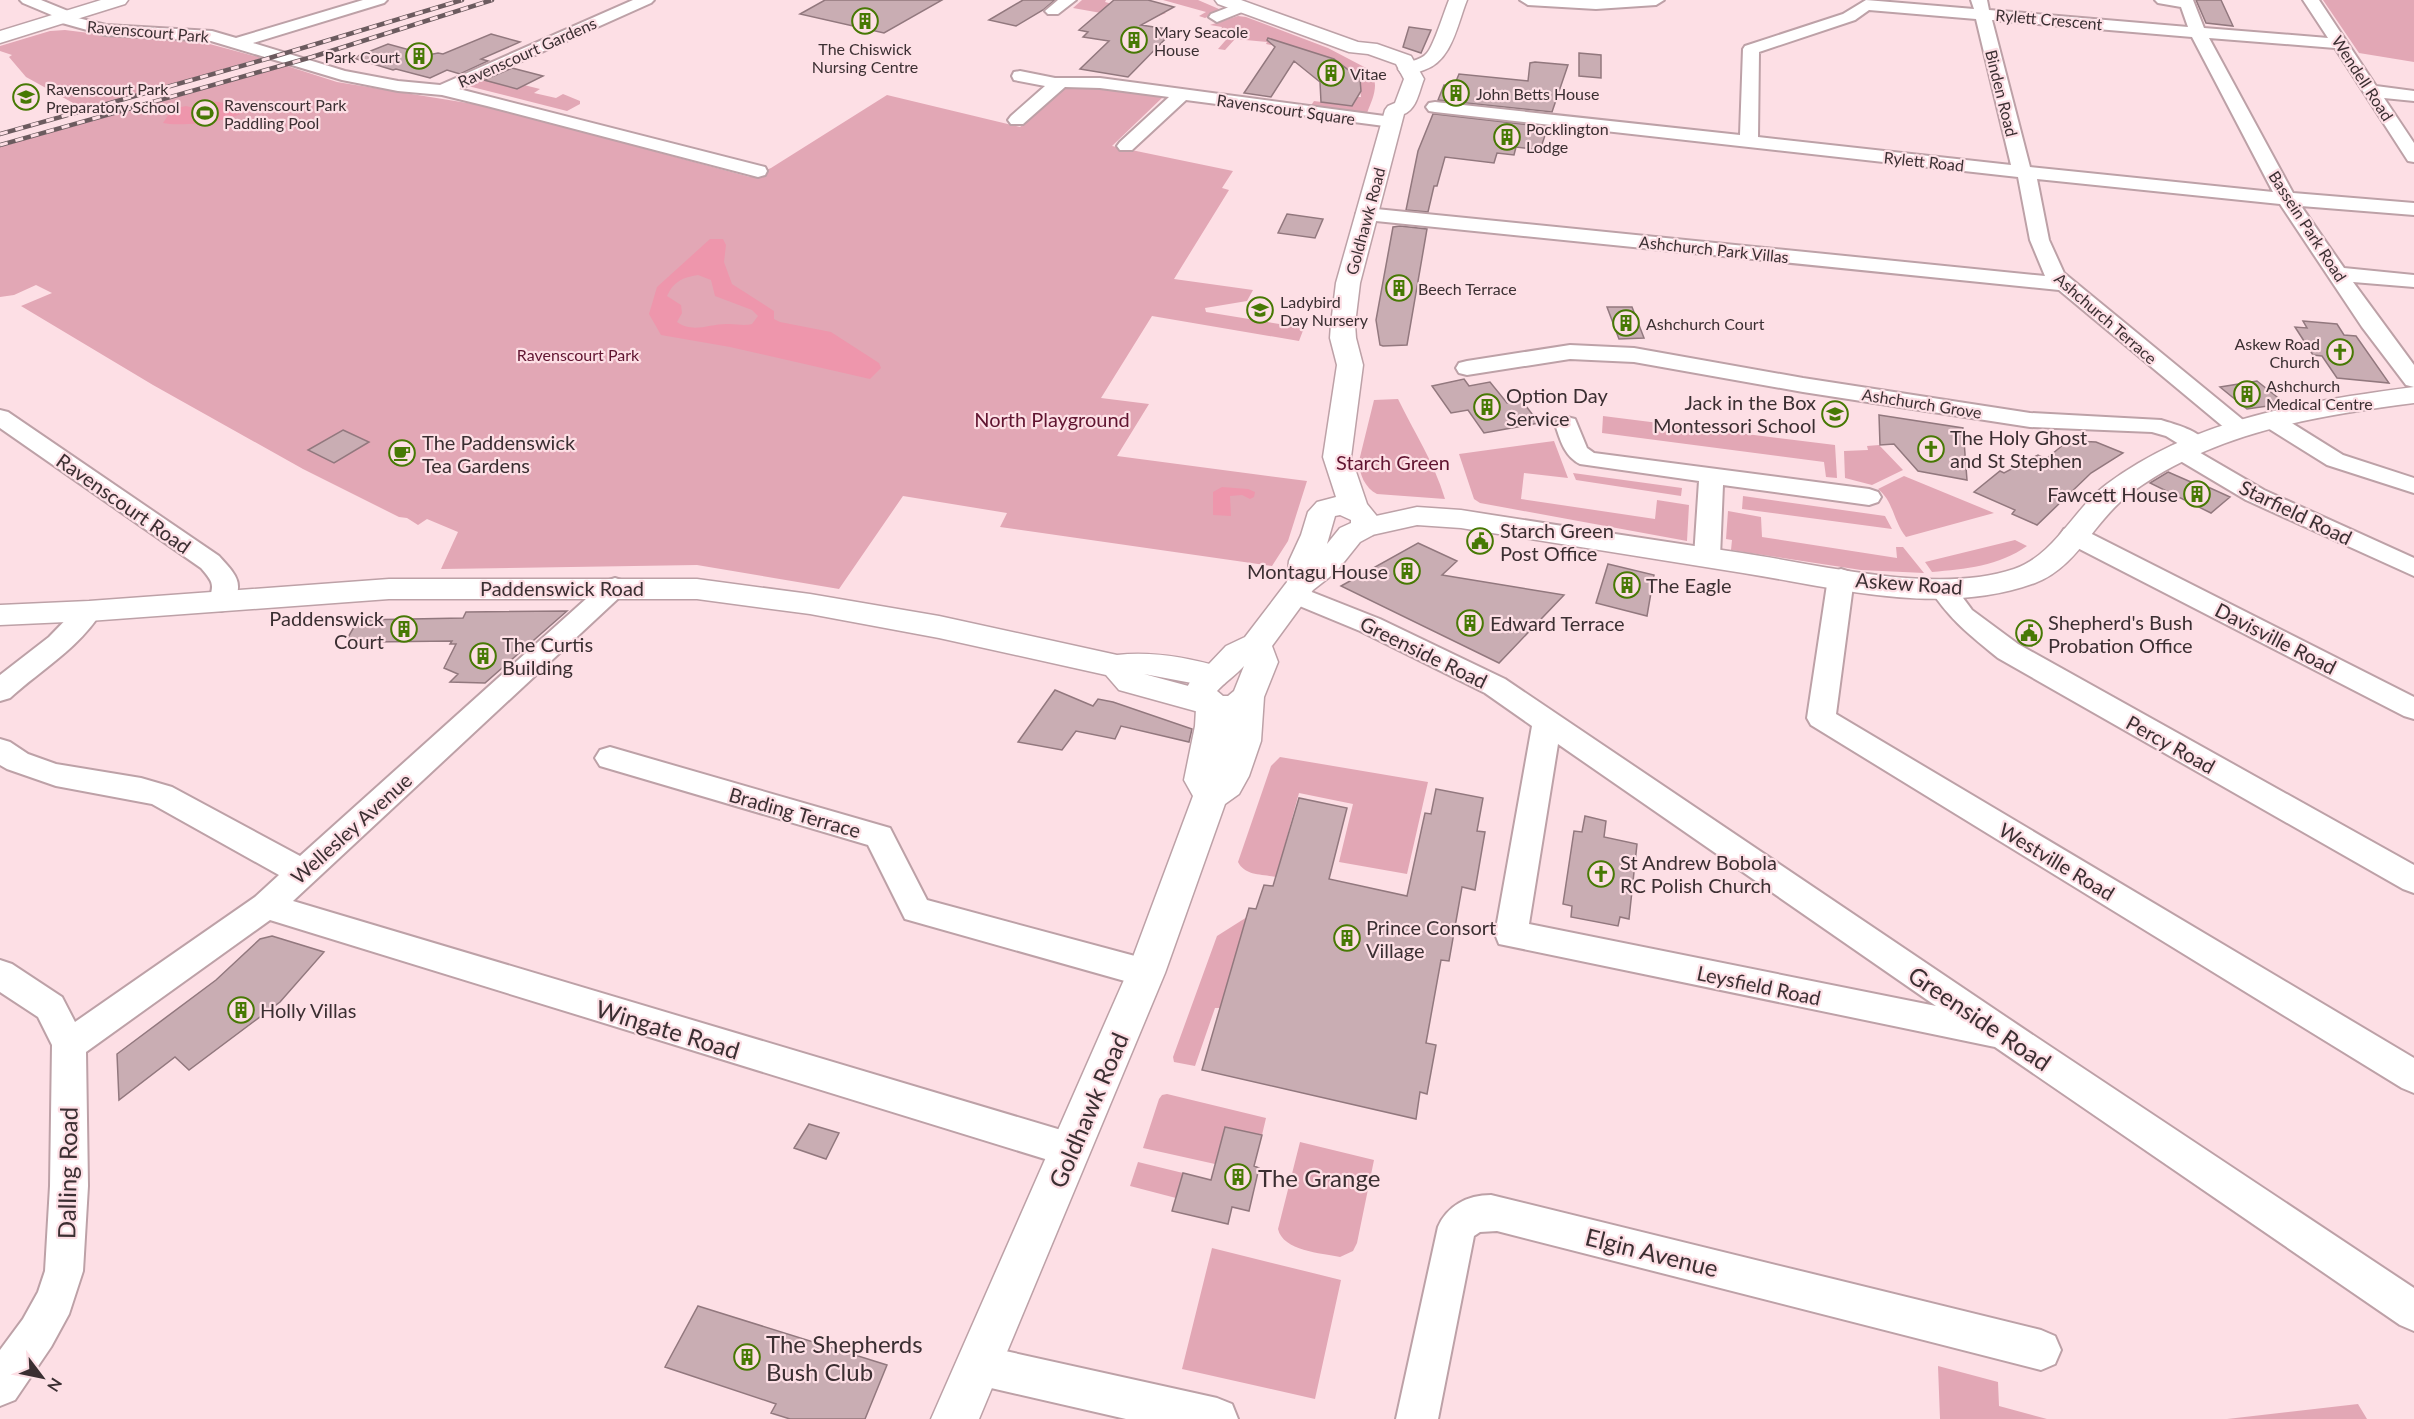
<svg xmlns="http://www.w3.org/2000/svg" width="2414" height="1419" font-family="Lato,sans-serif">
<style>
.green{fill:#e2a7b5}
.water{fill:#ee96ac;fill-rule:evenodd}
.building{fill:#c9adb3;stroke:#92787e;stroke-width:1.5}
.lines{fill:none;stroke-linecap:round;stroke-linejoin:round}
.minor-casing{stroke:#bda1a7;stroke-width:4}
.secondary-casing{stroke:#bda1a7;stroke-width:3}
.primary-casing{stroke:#bda1a7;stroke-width:3}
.minor{fill:#fff;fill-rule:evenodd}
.secondary{fill:#fff;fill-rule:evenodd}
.primary{fill:#fff;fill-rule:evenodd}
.rail-casing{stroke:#6c5b5f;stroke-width:4.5}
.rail{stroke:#fddfe5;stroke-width:3;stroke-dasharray:8;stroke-linecap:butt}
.labels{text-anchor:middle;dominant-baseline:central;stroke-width:4.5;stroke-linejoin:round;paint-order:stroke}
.far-street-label{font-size:16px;fill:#3b2f32;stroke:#fddfe5}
.far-poi-label{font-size:16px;fill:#3b2f32;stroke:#fddfe5;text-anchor:start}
.far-park-label{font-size:16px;fill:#601430;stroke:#fddfe5}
.poi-label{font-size:20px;fill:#3b2f32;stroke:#fddfe5;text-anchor:start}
.park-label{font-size:20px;fill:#601430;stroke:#fddfe5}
.street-label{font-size:20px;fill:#3b2f32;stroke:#fddfe5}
.near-street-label{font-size:24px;fill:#3b2f32;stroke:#fddfe5}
.near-poi-label{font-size:24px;fill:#3b2f32;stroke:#fddfe5;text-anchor:start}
</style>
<rect width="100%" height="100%" fill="#fddfe5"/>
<path class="green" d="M1082,0h24l-1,2 48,13 7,-4 6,2 -20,8 -73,-13z
M1163,0h35l21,9v3l-14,6 -6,-2 7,-4z
M2323,0h91v62l-55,-9z
M1238,16l8,1 82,31 40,21c13,13 5,29 -1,44l-57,-6 4,-6 38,5 4,-9h5l-1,-7 -68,-41 -26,-5 1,-2 -32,-3 -10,11 -7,-1 14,-16 -12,-2 2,-4 -12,-2z
M65,30l56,7 70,2 71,19 -178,51 -58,-32 -17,-20 3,-2 -12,-4v-5l50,-15z
M287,66l50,16 149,24 264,71 21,-9 116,-73 133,32 47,-42 34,2 62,10 -51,49 121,25 -11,17 7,2 -55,89 79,11 -6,11 -42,7 1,4 98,16 -5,13 -147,-25 -51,82 48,6 -32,52 190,25 -19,60 -16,25 -272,-39 7,-14 -104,-17 -64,93 -142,-24 -256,4 17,-37 -31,-13 -9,6 -11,-7 -8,-1 -96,-48 -150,-84 -132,-79 31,-13 -16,-8 -22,10 -14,2v-150z
M486,75l16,4 -7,4 22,6 7,-4 16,4 -6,4 22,5 7,-4 17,7v3l-13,7 -103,-26z
M1398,399c17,35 36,63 47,100l-68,-5c-12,-6 -18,-20 -18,-33l15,-61z
M1603,416l232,29 2,33 -11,-1 -2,-15 -222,-29z
M1554,441l14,37 -44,-5 -3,26 134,20 2,-19 32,5 -2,36 -207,-38 -6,-4 -15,-45z
M1879,445l24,25 -31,15 -27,-7 -1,-27 24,-1 -1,-4z
M1573,473l109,15 -1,8 -105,-16z
M1904,476l90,37 -88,24c-13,-16 -12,-35 -28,-48z
M1743,496l142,20 7,13 -150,-20z
M1728,511l33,6 1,20 135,21 -1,-11h7l21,26 -63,-3 -130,-20 1,-10 -6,-1z
M2015,540l12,6c-28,20 -62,23 -95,26l-7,-10z
M1280,757l148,25 -21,92 -68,-12 14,-58 -54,-11 -23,84c-14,-3 -31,-1 -38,-15l33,-96z
M1247,917l-27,91h-5l-20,58 -21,-4 -1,-5 44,-121z
M1167,1094l99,24 -4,17 -37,-8 -10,37 -72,-16 16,-49 3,-4z
M1300,1142l74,18 -17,83 -4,8 -13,6c-19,-4 -57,-6 -62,-28z
M1138,1162l45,11 -7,25 -46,-12z
M1212,1248l129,32 -26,119 -133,-30z
M1938,1366l60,16 1,24 48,13h-107z
M2358,1404l9,15h-140z"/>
<path class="water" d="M210,101l31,4 6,4c-10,13 -68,18 -84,14l9,-14 14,-3 8,2z
M710,239h13l3,6 -2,17 8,22 42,27v8l6,3 51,10 48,31 2,5 -11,11 -140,-32 -69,-12 -12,-21 8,-27zM698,275l13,5 4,16 37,14 6,6 -6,8c-9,2 -14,0 -23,0 -19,-1 -35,10 -52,-2l5,-9 -1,-8 -14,-9c6,-14 16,-19 31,-21z
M1222,487l26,2 7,3 -1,5 -4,2 -8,-4 -12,1 1,20 -18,-1v-23z"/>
<path class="building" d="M825,0h117l-58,33 -84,-19z
M1023,0h32l-12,10 -27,16 -27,-6z
M1114,0h34l26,7 -33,18 33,5 -46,47 -48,-8 29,-28 -26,-4 5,-5 -9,-2z
M2196,0h25l12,26 -27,-3z
M1409,27l22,3 -10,23 -18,-6z
M491,34l29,8 -39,17 7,2 -28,13 -13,-4 -17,8 -34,-9 -3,1 -40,-12 35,-14 40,11 10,-2 5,1z
M1268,38l66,21 26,20 1,12 -9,15 -31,-4 -1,-20 -26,-21 -23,36 -27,-4 31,-46 -8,-7z
M1579,53l22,2v23l-22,-2z
M1535,62l33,3 -16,47 -114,-12 6,-15 10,1 5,-12 69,7 2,-18z
M512,68l31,8 -26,13 -33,-9z
M1433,114h2l113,13 -8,23 -24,-3 -2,8 -17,-2 -3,10 -49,-6 -8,29h-3l-6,26 -22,-2 12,-59z
M1287,214l36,5 -8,19 -37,-5z
M1400,226l27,3 -20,116 -24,1 -3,-1 -4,-25 17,-93z
M1607,307h25l12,31 -25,1z
M2303,321l34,3 7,11 12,1 33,47 -52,-5 -15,-22 -9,-1 -18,-28 12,1z
M1464,379l5,7 21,-4 17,21 15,-2 17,22 -55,10 -16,-23 -17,3 -19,-27z
M2257,381l25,20h-3l3,3 -35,5 -27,-22z
M1879,415l84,13 4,52 -49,-9 -24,-27 -14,1z
M343,430l26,12 -35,21 -26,-13z
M2075,441l21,1 27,11 -32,20 -54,52 -25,-11 3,-4 -41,-18 26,-21 4,2 34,-18 8,4 18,-15 5,2z
M2168,472l39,17 1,-2 22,10 -19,16 -61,-30z
M1418,543l39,18 -15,14 122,20 -65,68 -158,-77z
M1608,564l46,11 -7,41 -51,-13z
M567,611l-82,72 -35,-1 8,-8 -14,-6 12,-24h-6l2,-3 -80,1 2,-3h-27l11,-19 105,-2 3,-6z
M1055,690l38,16 5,-7 15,3 79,27 -3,13 -68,-16 -6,13 -39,-8 -14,19 -44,-8z
M1436,789l47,9 -6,33 8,1 -10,58 -13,-3 -13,74 -8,-1 -15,83 10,2 -9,49 -7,-2 -4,27 -214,-49 47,-162 7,1 8,-24 9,1 26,-88 48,10 -18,71 78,17 18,-83 6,1z
M1585,816l21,5 -2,16 33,7 -8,75 -9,-2 -2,9 -47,-9 1,-11 -9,-2 11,-73 8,1z
M272,936l52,16 -44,50 -91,68 -14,-13 -56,43 -2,-46 99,-74 44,-41z
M809,1124l30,9 -13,26 -32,-11z
M1225,1127l37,8 -8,31 5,2 -10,43 -17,-4 -4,17 -56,-13 11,-38 28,7z
M698,1306l189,59 -22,54h-75l-19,-6 5,-9 -111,-37z"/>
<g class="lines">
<g class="minor-casing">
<path id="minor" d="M20,0h21l32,13 1,4 32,8 106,6 24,7 127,-38h24l-3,3 -131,40 92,28 53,10 42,4 193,-85h21l-3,3 -192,86 306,78 2,4 -2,4 -7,2 -271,-71 -45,-11 -44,-4 -56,-11 -131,-39 -106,-6 -50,-14 -1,-5 -31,-13z
M1058,0h18l-18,14h-10l-3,-3z
M1520,0h144l-8,5 -60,4 -68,-4z
M1866,0l108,9 -3,-9h16l2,10 199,17 -7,-20 -23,-4 -3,-3h38l11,28 124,10 -25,-38h16l57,86 38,5v10l-30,-3 30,45v19l-6,-1 -73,-113 -126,-10 84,155 121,10v12l-113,-9 43,62 70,7v12l-61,-5 61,83v22l-8,-2 -44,-58 -82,-123 -243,-25 12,61 15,33 184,151 4,5 -4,5 -8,2 -8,-2 -173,-144 -693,-70 -7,-2 -3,-4 3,-4 7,-2 679,68 -15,-36 -12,-63 -583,-65 -6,-1 -3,-4 3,-4 6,-1 305,33 3,-86 2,-3 98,-32zM1869,10l107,9 35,146 -253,-28 1,-85 96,-32zM1992,20l200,17 81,155 -243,-25z
M1242,2l5,2 3,3 -3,3 -30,12 -8,-5 2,-3z
M1020,71l35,7h45l292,39 6,1 3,4 -3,4 -6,1 -206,-27 -54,50h-12l-3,-4 3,-4 49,-45 -69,-9 -35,-1 -42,37h-12l-3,-4 3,-4 34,-30 -31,-6 -2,-4 2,-4z
M1570,345l64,3 169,30 227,35 131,7c16,5 37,10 47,24l-4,5 -7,2 67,39 150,68v18l-168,-76 -74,-44 -4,-5 4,-5 7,-2 -13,-8 -14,-4 -122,-5 -227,-35 -169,-30 -64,-3 -103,16 -8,-2 -3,-5 3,-5 8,-2z
M0,410l8,2 211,144c17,19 27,27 11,52l-9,3 -9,-3 -4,-6c7,-18 5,-20 -7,-34l-201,-140z
M2271,413l8,2 64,40 71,23v15l-87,-28 -64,-40 -4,-5 4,-5z
M1567,417l8,2 12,29 7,5 275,36 9,3 3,5 -3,5 -9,3 -146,-20 -3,72 -4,6 -9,2 -9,-2 -4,-6 5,-76 -119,-17c-16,-8 -20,-25 -25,-40l4,-5z
M2073,527l9,2 332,168v22l-10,-3 -340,-175 -4,-6 4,-6z
M1841,569l9,3 4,6 -18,136 578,344v35l-12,-5 -591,-363 -4,-7 21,-140 4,-6z
M615,578l9,3 4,6 -4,6 -331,308 778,232 13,5 5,12 -5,12 -13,5 -801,-247 -184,132 2,134 -5,85 -14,43 -18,33 -36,53 -15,6v-56l23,-31 15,-27 7,-21 5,-85 2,-141 -14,-28 -38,-25v-32l12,4 50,33 13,25 180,-125 24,-22 -127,-71 -96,-18 -49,-17 -7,-4v-26l10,3 18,12 28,10 85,14 31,9 128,69 306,-275z
M1943,580l9,3 20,27 46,34 396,221v28l-11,-4 -405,-231c-28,-23 -48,-38 -68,-69l4,-6z
M1294,585l86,34 125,60 513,346 396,263v43l-14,-6 -405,-278 -496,-103 -4,-10 37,-208 -47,-33 -125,-62 -75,-31 -4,-6 4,-6zM1558,744l378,262 -407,-82z
M89,602l9,3 4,6c-23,37 -60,58 -92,87l-10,3v-26l49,-38 31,-32z
M610,747l280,81 37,72 219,59 12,4 5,10 -5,10 -12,4 -241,-68 -37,-74 -268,-79 -5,-8 5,-8z
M1491,1195l550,135 14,6 6,14 -6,14 -14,6 -544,-139 -17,1 -6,4 -36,183h-42l42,-192c9,-21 29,-32 53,-32z
M978,1345l239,53 15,6 6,15h-112l-148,-34 -14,-6 -6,-14 6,-14z"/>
</g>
<g class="secondary-casing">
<path id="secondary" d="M1449,0h18c-10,25 -15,61 -43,70 -8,3 -14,5 -23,3l-3,-4c7,-9 22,-7 29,-16 7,-8 17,-41 22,-53z
M2414,387v16c-100,13 -205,30 -287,93 -33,26 -51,72 -92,87 -93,34 -198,5 -292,-10 -94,-15 -188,-30 -282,-45l-44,-3 -54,12 -10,-2 -5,-7 5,-7 64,-14 44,3c94,15 188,29 281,43 80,12 195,42 272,16 41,-14 60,-61 93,-85 88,-66 201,-83 307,-97z
M389,579h308l113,15 129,22 178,39c36,-4 73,3 107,13l5,8 -5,8 -11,3 -69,-13 74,20 4,8 -4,8 -12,4 -87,-24 -13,-15 -167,-37 -129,-24 -113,-15h-308l-300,22 -89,4v-20l89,-4z"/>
</g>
<g class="primary-casing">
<path id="primary" d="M101,0h27l-3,4 -125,39v-12z
M1215,0h26l117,42 19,2 34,12 13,23c-5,12 -7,30 -20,35l-44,169 -5,41 1,14 7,27 -12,92 16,47 13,16 -7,15 -13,7 -24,30 -23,18 -41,56 6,16 -14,35 -3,44 -12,35 -10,18 -14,10 -60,169 -186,446h-48l196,-446 66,-177 -9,-16 11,-54 1,-17 -11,-18 10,-18 12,-7 19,-20 19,-9 42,-55 2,-21 12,-26 7,-23 9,-10 19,-5 -13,-40 14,-92 -7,-27 1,-14 5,-41 49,-173 3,-4 7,-3 9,-24 -8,-15 -28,-10 -19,-2 -131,-48zM1340,515l11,5v3l-11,5 -13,16 8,-28zM1244,666l-10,25 -6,5h-5l-6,-5c8,-9 19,-16 27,-25z"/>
</g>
<use href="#minor" class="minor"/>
<use href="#secondary" class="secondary"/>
<use href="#primary" class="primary"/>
<g class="rail-casing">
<path id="rail" d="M0,134l266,-75 196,-59
M0,145l312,-88 180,-57"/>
</g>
<use href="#rail" class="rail"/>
</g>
<defs>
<g id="building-ring" transform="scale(1.35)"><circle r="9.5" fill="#fddfe5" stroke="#477904" stroke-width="1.5"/><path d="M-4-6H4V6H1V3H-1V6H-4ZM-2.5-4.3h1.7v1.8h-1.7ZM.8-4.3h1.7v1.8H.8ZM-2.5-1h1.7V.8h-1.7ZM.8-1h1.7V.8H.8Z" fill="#477904"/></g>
<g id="school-ring" transform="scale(1.35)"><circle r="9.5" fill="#fddfe5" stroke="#477904" stroke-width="1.5"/><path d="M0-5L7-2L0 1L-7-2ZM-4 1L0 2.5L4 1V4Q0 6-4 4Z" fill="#477904"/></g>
<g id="stadium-ring" transform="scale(1.35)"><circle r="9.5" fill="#fddfe5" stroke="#477904" stroke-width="1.5"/><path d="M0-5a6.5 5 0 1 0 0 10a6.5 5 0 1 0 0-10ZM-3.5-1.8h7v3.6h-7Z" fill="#477904"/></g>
<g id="church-ring" transform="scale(1.35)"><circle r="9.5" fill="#fddfe5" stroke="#477904" stroke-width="1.5"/><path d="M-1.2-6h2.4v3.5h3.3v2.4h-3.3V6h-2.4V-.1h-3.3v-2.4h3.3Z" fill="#477904"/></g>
<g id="cafe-ring" transform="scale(1.35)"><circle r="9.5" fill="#fddfe5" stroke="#477904" stroke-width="1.5"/><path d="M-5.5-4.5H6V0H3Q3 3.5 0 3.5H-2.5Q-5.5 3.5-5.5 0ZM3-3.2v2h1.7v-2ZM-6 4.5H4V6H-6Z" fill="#477904"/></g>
<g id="civic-ring" transform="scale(1.35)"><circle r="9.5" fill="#fddfe5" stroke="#477904" stroke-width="1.5"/><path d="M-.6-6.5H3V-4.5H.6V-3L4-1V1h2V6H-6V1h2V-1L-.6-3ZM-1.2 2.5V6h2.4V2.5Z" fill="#477904"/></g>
</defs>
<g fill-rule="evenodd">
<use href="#building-ring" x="865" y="21"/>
<use href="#building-ring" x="1134" y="40"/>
<use href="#building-ring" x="419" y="56"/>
<use href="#building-ring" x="1331" y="73"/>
<use href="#building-ring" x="1456" y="93"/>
<use href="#school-ring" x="26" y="97"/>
<use href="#stadium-ring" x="205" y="113"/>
<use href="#building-ring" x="1507" y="137"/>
<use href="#building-ring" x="1399" y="288"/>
<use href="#school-ring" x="1260" y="310"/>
<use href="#building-ring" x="1626" y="323"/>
<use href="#church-ring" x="2340" y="352"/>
<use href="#building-ring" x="2247" y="394"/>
<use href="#building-ring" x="1487" y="407"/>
<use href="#school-ring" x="1835" y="414"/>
<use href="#church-ring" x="1931" y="449"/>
<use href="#cafe-ring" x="402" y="453"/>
<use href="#building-ring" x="2197" y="494"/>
<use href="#civic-ring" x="1480" y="541"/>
<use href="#building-ring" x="1407" y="571"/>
<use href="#building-ring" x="1627" y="585"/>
<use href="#building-ring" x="1470" y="623"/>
<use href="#building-ring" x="404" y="629"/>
<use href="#civic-ring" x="2029" y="633"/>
<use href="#building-ring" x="483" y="656"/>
<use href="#church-ring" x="1601" y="874"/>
<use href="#building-ring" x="1347" y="938"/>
<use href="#building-ring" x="241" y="1010"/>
<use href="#building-ring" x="1238" y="1177"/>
<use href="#building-ring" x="747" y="1357"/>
</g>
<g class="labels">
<g class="far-street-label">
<text transform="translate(2049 19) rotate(5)">Rylett Crescent</text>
<text transform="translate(148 31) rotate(5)">Ravenscourt Park</text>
<text transform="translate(527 52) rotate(-24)">Ravenscourt Gardens</text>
<text transform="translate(2363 78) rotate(57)">Wendell Road</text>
<text transform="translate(2002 93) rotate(76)">Binden Road</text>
<text transform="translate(1286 109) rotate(8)">Ravenscourt Square</text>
<text transform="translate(1924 161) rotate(6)">Rylett Road</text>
<text transform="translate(1365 221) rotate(-75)">Goldhawk Road</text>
<text transform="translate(2308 226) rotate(57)">Bassein Park Road</text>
<text transform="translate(1714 249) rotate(6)">Ashchurch Park Villas</text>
<text transform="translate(2106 318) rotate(41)">Ashchurch Terrace</text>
<text transform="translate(1922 403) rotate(9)">Ashchurch Grove</text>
</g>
<g class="far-poi-label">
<text x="1154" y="31">Mary Seacole<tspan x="1154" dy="18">House</tspan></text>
<text x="865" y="48" text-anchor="middle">The Chiswick<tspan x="865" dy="18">Nursing Centre</tspan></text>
<text x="400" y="56" text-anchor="end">Park Court</text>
<text x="1350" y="73">Vitae</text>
<text x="46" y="88">Ravenscourt Park<tspan x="46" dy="18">Preparatory School</tspan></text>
<text x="1476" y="93">John Betts House</text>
<text x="224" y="104">Ravenscourt Park<tspan x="224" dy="18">Paddling Pool</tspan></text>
<text x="1526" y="128">Pocklington<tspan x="1526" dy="18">Lodge</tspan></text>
<text x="1418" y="288">Beech Terrace</text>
<text x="1280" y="301">Ladybird<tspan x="1280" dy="18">Day Nursery</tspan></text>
<text x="1646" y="323">Ashchurch Court</text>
<text x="2320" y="343" text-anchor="end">Askew Road<tspan x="2320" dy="18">Church</tspan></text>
<text x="2266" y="385">Ashchurch<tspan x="2266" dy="18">Medical Centre</tspan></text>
</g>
<g class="far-park-label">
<text x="578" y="354">Ravenscourt Park</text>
</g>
<g class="poi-label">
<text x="1506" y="395">Option Day<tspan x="1506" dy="23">Service</tspan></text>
<text x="1816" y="402" text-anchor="end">Jack in the Box<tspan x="1816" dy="23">Montessori School</tspan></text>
<text x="1950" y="437">The Holy Ghost<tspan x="1950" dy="23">and St Stephen</tspan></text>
<text x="422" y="442">The Paddenswick<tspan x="422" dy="23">Tea Gardens</tspan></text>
<text x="2178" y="494" text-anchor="end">Fawcett House</text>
<text x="1500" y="530">Starch Green<tspan x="1500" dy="23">Post Office</tspan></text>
<text x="1388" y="571" text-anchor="end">Montagu House</text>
<text x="1646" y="585">The Eagle</text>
<text x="384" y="618" text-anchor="end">Paddenswick<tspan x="384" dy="23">Court</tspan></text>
<text x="2048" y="622">Shepherd's Bush<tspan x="2048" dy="23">Probation Office</tspan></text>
<text x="1490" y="623">Edward Terrace</text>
<text x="502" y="644">The Curtis<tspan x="502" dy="23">Building</tspan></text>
<text x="1620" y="862">St Andrew Bobola<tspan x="1620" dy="23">RC Polish Church</tspan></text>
<text x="1366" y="927">Prince Consort<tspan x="1366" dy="23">Village</tspan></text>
<text x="260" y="1010">Holly Villas</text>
</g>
<g class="park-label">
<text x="1052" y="419">North Playground</text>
<text x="1393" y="462">Starch Green</text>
</g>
<g class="street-label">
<text transform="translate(124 503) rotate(35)">Ravenscourt Road</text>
<text transform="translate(2296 512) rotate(26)">Starfield Road</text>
<text transform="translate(1909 583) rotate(4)">Askew Road</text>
<text x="562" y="588">Paddenswick Road</text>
<text transform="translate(2276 638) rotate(27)">Davisville Road</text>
<text transform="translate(1424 652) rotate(26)">Greenside Road</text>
<text transform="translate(2171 744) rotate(29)">Percy Road</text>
<text transform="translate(795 812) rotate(16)">Brading Terrace</text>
<text transform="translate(351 828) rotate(-42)">Wellesley Avenue</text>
<text transform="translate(2057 861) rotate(31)">Westville Road</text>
<text transform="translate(1759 985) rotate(12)">Leysfield Road</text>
</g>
<g class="near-street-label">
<text transform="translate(1980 1018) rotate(34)">Greenside Road</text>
<text transform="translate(668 1029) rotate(17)">Wingate Road</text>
<text transform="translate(1088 1110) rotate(-67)">Goldhawk Road</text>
<text transform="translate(67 1173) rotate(-89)">Dalling Road</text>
<text transform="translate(1652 1252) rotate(14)">Elgin Avenue</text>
</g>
<g class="near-poi-label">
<text x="1258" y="1177">The Grange</text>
<text x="766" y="1343">The Shepherds<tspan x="766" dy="28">Bush Club</tspan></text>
</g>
</g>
<g transform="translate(42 1377) rotate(122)" stroke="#fddfe5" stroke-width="4.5" paint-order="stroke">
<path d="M0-4.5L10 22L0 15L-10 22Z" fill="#3b2f32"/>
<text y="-9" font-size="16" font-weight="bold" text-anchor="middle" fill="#3b2f32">N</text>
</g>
</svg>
